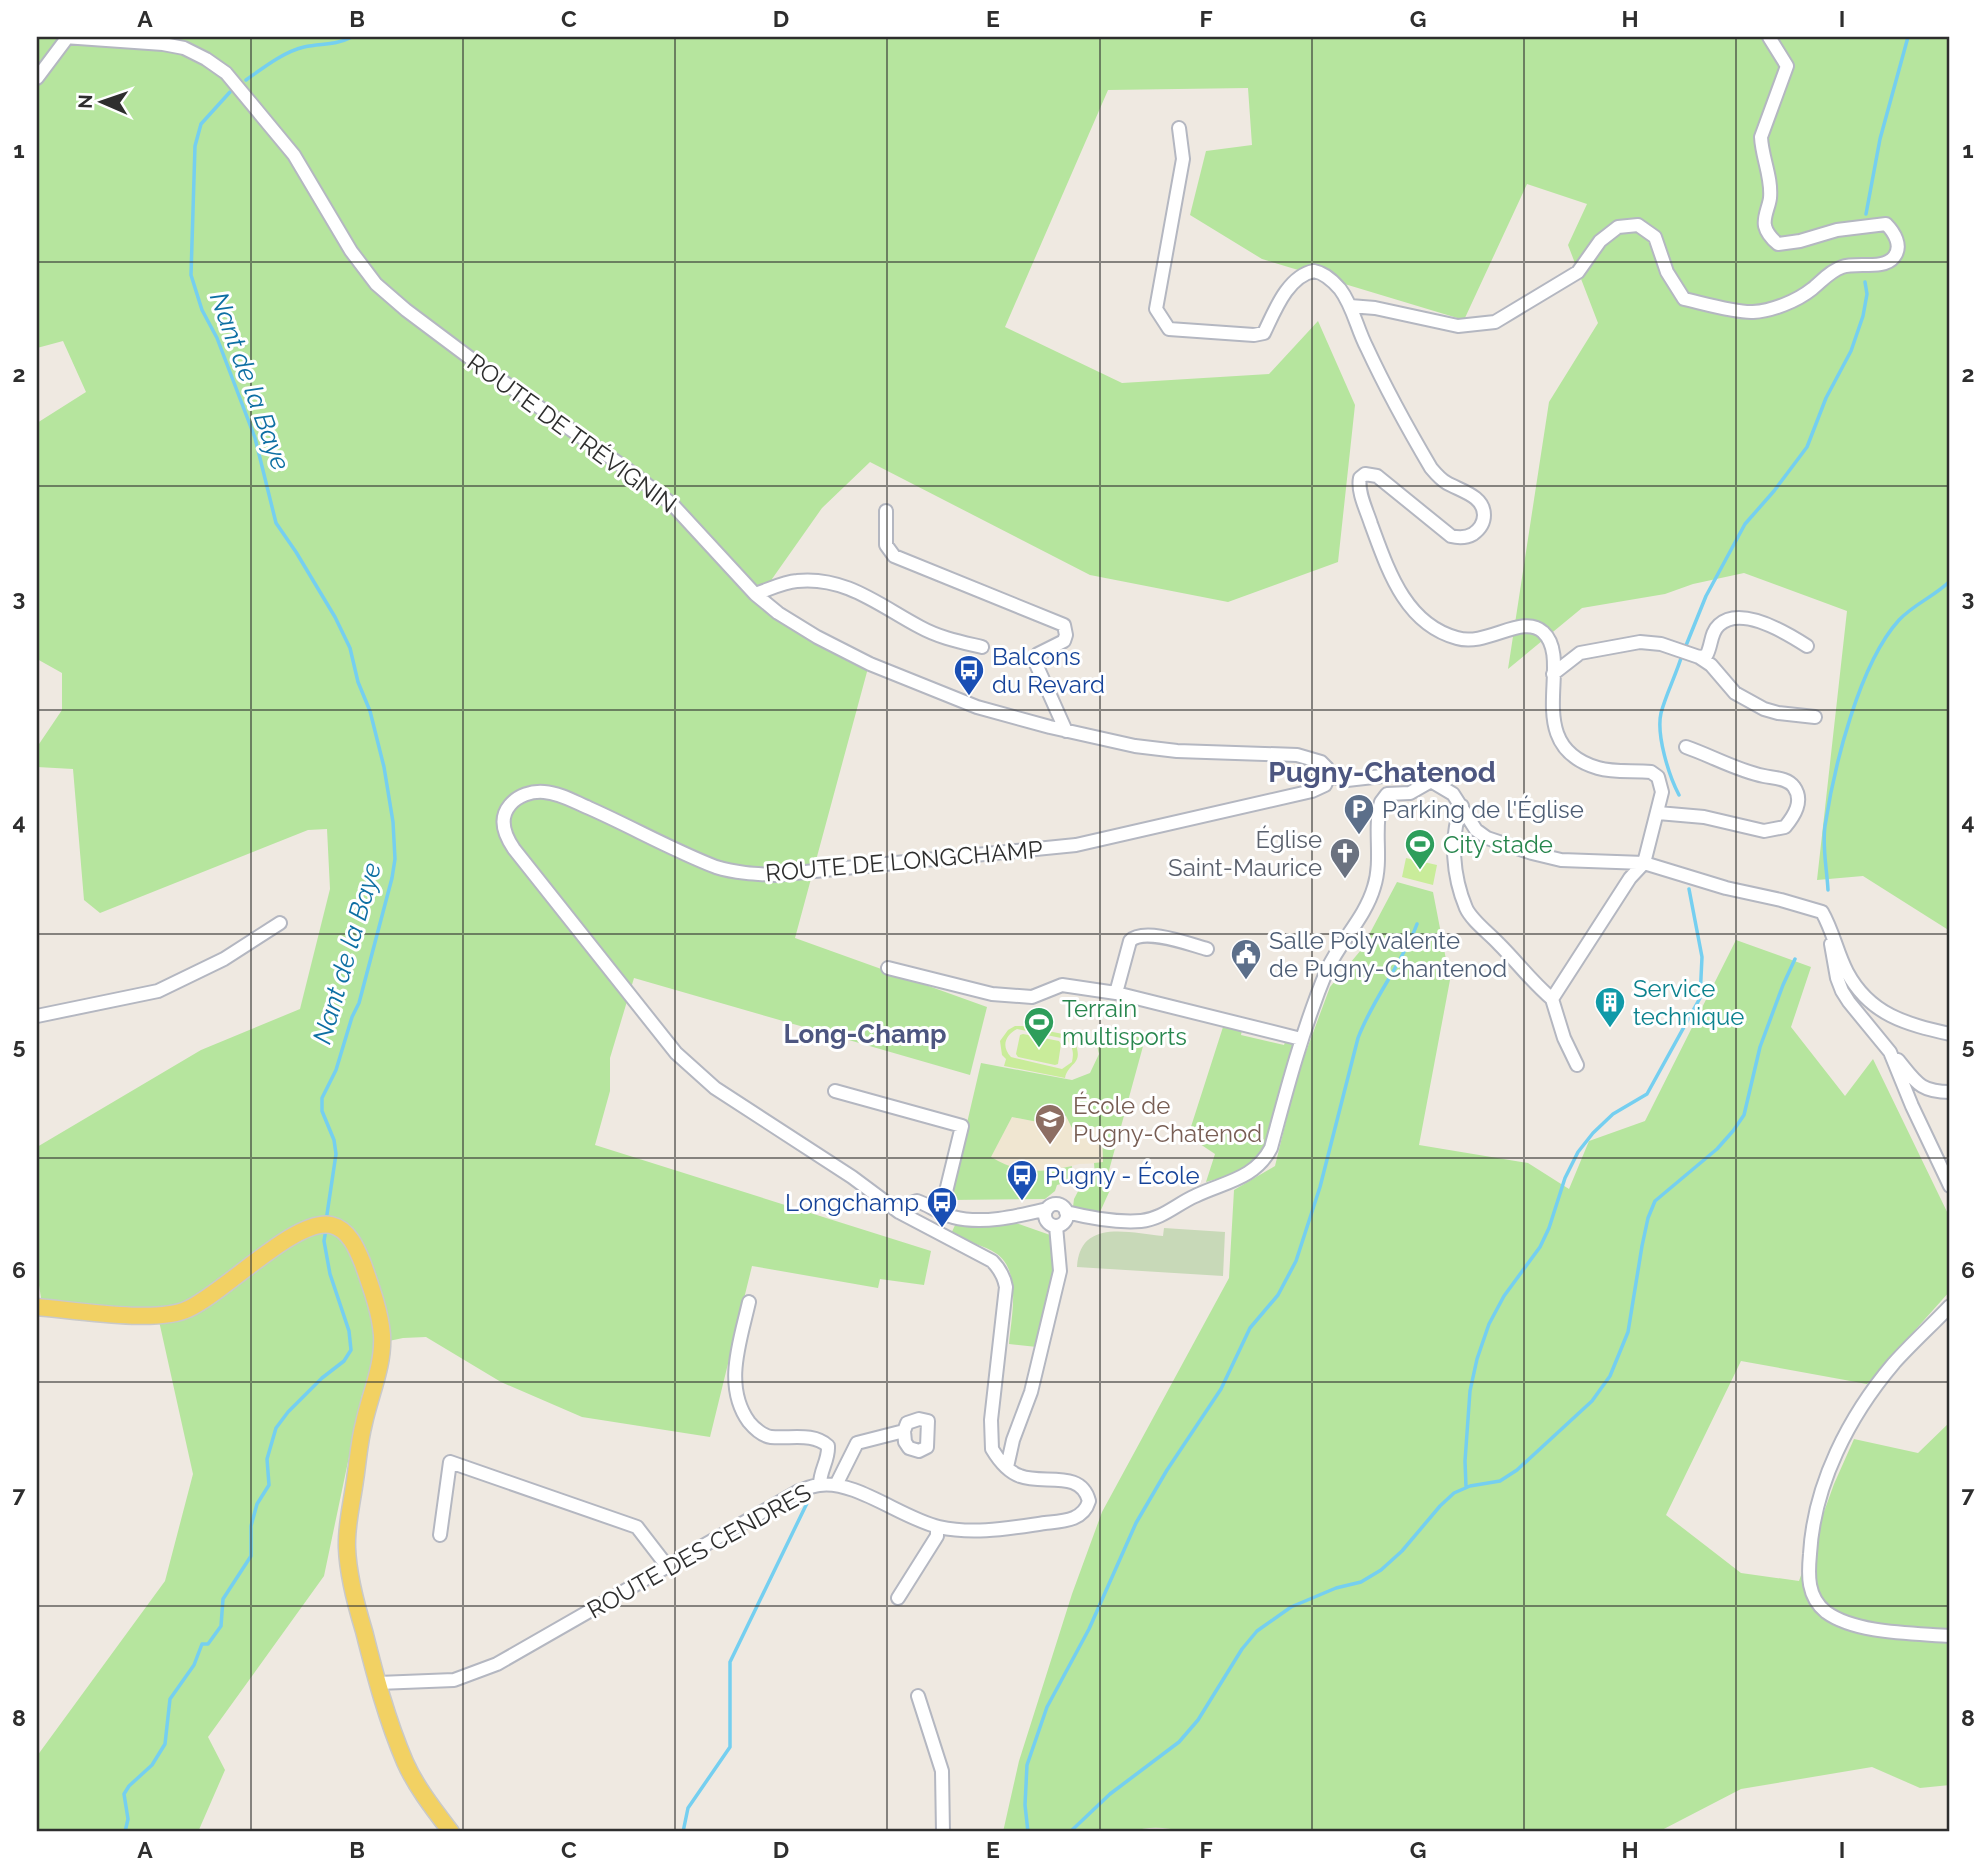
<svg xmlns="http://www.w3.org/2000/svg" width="1987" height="1869" font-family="Raleway,sans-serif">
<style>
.education{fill:#f0e6d1}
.green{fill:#b6e59e}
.cemetery{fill:#c8d9b8}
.pitch{fill:#c9ec9a;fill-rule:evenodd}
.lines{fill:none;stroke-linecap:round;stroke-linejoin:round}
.stream{stroke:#75cff0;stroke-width:3.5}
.minor-casing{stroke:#b4b7c1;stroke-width:16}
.major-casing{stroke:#c9c9c9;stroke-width:19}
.minor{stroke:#fff;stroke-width:12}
.major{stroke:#f2d163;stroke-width:16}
.grid{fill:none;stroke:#2e2e2e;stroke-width:2;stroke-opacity:0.55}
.labels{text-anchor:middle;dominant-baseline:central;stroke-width:6;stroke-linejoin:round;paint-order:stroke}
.street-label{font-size:24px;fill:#2e2e2e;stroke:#fff}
.transit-label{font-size:24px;fill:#164399;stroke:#fff;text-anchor:start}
.service-label{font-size:24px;fill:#4e5e75;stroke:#fff;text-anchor:start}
.worship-label{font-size:24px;fill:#5b616d;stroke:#fff;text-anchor:end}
.leisure-label{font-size:24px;fill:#27864d;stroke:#fff;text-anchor:start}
.culture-label{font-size:24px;fill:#0d838f;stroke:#fff;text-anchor:start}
.education-label{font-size:24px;fill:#785e54;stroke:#fff;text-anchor:start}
.water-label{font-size:26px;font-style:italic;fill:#0d6fa3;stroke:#fff}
.neighbourhood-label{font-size:26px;font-weight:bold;fill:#4d5680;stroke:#fff}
.quarter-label{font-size:28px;font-weight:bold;fill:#4d5680;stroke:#fff}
.neatline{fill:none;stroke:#2e2e2e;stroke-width:2.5}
.grid-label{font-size:23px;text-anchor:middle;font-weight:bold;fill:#2e2e2e}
</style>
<rect width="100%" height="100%" fill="#efe9e1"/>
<path class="education" d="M1067,1116l6,14 29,-4 1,37 -24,1 -47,12 -46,-11 26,-48 31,6z"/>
<path class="green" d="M37,37h1913v894l-87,-55 -46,4 30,-269 -103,-38 -51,11 -28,10 -83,14 -74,61 41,-267 49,-79 -30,-78 19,-41 -60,-20 -63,136 -202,-61 -72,-44 16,-64 46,-6 -4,-57 -140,2 -103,237 117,56 147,-9 49,-53 37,84 -17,157 -110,40 -138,-27 -220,-113 -48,46 -50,71 -1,23 49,29 51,26 -76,281 192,69 -17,68 -336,-97 -24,80v33l-15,54 336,106 -7,34 -44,-6 -2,9 -126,-22 -42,171 -128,-20 -81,-35 -75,-45 -23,1 -19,4 -22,53 -38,181 -116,161 17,33 -27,62h-161v-76l128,-175 28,-107 -34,-153 -116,-10 -6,-39v-125l164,-97 99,-41 30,-120 -3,-60 -19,1 -208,83 -16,-13 -11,-131 -36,-2v-20l25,-37v-37l-25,-14v-236l49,-31 -23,-51 -26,7z
M1397,882l36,10 17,88 -31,165 109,18 41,26 20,-48 56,-20 91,-181 75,27 -20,60 54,69 28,-37 77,159v73l-83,93 -126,-23 -75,154 75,58 58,8 35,-97 20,-45 64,14 32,-31v363l-30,3 -48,-21 -131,22 -83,43h-476c-14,-5 -36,-6 -50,0h-129l16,-71 53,-167 30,-82 127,-234 5,-88 41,-24 22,-90 33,-89 31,-37z
M1102,1027l43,12 -37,135 7,5 -15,33 -20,3 -7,-8 1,-8 10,-19 11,-4 -1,-13 9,-1 -1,-36 -29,4 -7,-14 -23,7 -31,-6 -21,40c29,17 48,16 81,9l-1,11 -3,5 -11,3 -2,6 -10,8 -96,1 32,-137 91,17 18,-7 9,-19 -5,-21z
M1223,1027l19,3 -1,5 43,10 2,-6 6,1 1,7 -27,99 -25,26 -35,10 9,-28 -27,-18z
M956,1223h60l37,13 4,33 -20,78 -28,-3c2,-26 13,-72 -12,-90 -13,-9 -32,-13 -47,-18z"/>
<path class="cemetery" d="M1164,1228l61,4 -2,44 -146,-9c3,-49 52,-34 86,-31z"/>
<path class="pitch" d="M1406,858l31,7 -4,20 -31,-8z
M1015,1026h7l41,8 12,8c9,24 -6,19 -10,36l-61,-12 2,-7 -4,-4 -2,-14 8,-11zM1017,1029l49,10c7,8 8,13 6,23l-10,7 -51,-12c-10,-10 -6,-22 6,-28z
M1023,1034l36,7 2,3 -3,20 -3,1 -37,-8 -2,-3 4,-19z"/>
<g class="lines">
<path class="stream" d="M246,80c17,-12 37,-28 58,-33 18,-4 30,-1 48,-10
M230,92l-29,32 -6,22 -4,129 11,35 15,28 38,100 21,85 20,29 39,65 15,31 8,34 12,29 14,56 9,55 2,37 -3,19 -33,125 -7,14 -16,53 -14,28v13l12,29 2,14 -10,67
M1866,214l14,-75 28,-102
M1685,648l21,-52 39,-72 29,-33 33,-44 19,-49 25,-47 12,-35 4,-22 -2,-12
M1679,795c-10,-19 -23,-60 -18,-82 5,-19 15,-38 21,-58
M1828,890c-1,-20 -6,-44 -3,-64 9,-59 34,-162 74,-206 15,-16 36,-24 51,-39
M1466,1487l-1,-26 5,-70 7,-32 12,-35 15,-28 36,-49 9,-19 16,-50 13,-26 15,-19 20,-19 34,-20 53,-96 2,-41 -13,-68
M125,1832l3,-13 -4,-25 5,-8 23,-21 13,-21 5,-45 24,-34 8,-21h6l13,-18 2,-27 28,-43v-30l6,-22 12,-19 -2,-26 9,-31 12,-16 34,-34 22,-17 7,-11 -2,-19 -19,-57 -6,-33 2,-12
M683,1832l5,-24 42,-61v-85l79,-163
M1028,1832l-3,-27 2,-40 20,-58 42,-78 47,-106 31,-53 54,-81 29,-61 28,-33 18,-34 24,-74 38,-149c15,-40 44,-74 59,-114
M1070,1832l40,-38 69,-52 19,-22 44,-71 15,-18 34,-24 45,-19 25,-6 20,-12 21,-19 38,-45 14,-13 16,-7 30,-5 17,-11 75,-69 18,-25 18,-44 14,-86 6,-28 7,-17 62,-52 16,-18 11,-16 16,-68 23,-62 12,-26"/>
<g class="minor-casing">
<path id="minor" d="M64,37l99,7 21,4 22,11 20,14 68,82 57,96 25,33 30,26 68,51 154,109 44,34 83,90 23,19 39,24 53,27 107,43 73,20 85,19 42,5 120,4 24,7 6,6 2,8
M37,78l30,-40
M1179,128l4,31 -27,150 13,20 85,6 10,-2c11,-23 24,-57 50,-62 11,2 19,10 26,18 13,17 17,40 27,59 19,41 41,81 64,120 5,6 9,11 16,15 14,8 37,13 37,32 0,8 -4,14 -11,19 -7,4 -14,4 -22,2l-74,-60 -12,-2 -5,4c-3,14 7,33 11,46 17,46 34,100 86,114 30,9 66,-25 86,-6 32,29 -24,113 55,136 17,5 36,2 53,4l7,5 4,15 -18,71 -14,15 -78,121c-21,-18 -34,-36 -53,-55 -10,-11 -27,-23 -33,-36 -13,-31 -17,-71 -4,-102
M1350,306l25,2 83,18 37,-4 83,-50 22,-31 18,-14 20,-2 17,12 12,35 17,27c18,4 52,14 69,13 19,-1 44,-11 59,-23 10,-8 18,-18 30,-22 14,-5 42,3 52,-10 9,-11 0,-25 -8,-33l-49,6 -37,11 -22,3c-6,-5 -11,-10 -13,-18 -2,-9 4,-19 5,-28 2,-21 -8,-40 -9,-61l26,-71 -18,-29
M886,511v34l8,11 170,69 2,10 -2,6 -26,13 -2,10 30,67
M755,594c13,-4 28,-12 42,-13 49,-5 83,25 123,46 20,11 41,15 62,20
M1699,657l7,-1c6,-10 4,-23 13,-31 22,-20 68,8 88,21
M1553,674l27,-21 60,-11 21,2 38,13 12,8 24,28 29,16 14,4 37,4
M1329,776l18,4 53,-6 16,3 15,4 22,13 23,36 11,8 45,15 29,7 83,3 82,25 55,12 41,12c11,19 15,41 25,60 23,43 59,52 103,62
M1658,813l46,4 60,14 21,-4c9,-11 19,-26 9,-40 -6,-9 -20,-9 -30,-11 -26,-5 -52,-20 -78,-29
M1831,944l6,34 5,13 7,11 41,50 22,54 38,80
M888,968l104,26 40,3 30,-12 54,8 185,46
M1116,993l14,-52c14,-14 59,3 77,8
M1552,999l12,39 13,27
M37,1016l121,-25 66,-32 56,-36
M1898,1060c18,22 22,32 52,32
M835,1091l127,35 -21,86
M1045 1215a11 11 0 1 1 22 0a11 11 0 1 1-22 0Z
M899,1212l9,-8 9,-3c12,4 23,13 36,16 30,8 65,-1 94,-8
M1066,1212c24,6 50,11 75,9 21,-2 36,-17 54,-25 29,-14 60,-17 76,-48 16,-60 32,-120 56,-178 13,-29 38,-52 47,-83 9,-28 -1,-58 7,-85l6,-8 23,-1 21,-12
M749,1302c-9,40 -26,84 0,120 5,6 14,14 22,15 19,2 42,-5 57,9 1,14 -8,24 -8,38
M1950,1306c-18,19 -38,37 -56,57 -45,53 -80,121 -84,191 -2,21 -3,43 16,58 30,22 88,21 124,24
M1007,1467l6,-27 18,-48 29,-121 -4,-45
M836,1485l21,-42 47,-12 3,-8 12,-4 9,2 -1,26 -8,4 -10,-3 -4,-6 -1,-11
M440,1535l10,-73 187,65 30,39
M898,1598l39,-62v-9
M378,1683l76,-3 43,-16 302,-173c6,-2 13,-5 20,-6 35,-6 84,34 120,42 35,8 71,1 106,-4 18,-2 38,-2 44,-22 -8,-32 -46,-16 -69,-25 -12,-4 -22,-17 -28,-27l-1,-29 15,-133c-2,-11 -6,-18 -14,-26l-93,-49 -47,-35 -137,-89 -39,-35 -162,-204c-9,-13 -16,-30 -4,-44 8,-10 22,-14 34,-13 16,1 31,10 45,16 43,19 83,42 127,59 19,6 39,7 59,8l301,-30 236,-54 13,-6 4,-9
M918,1696l24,75 1,61"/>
</g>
<g class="major-casing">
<path id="major" d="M37,1307c37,3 120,17 151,2 36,-16 108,-92 143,-84 18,4 26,24 32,39 8,23 17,47 19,71 2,30 -12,60 -18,88 -5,19 -6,38 -9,57 -3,23 -9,45 -8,68 1,28 9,57 17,83 11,44 23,89 41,131 11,25 30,49 46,70"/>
</g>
<use href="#minor" class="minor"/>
<use href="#major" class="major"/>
</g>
<path class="grid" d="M251,37v1795M463,37v1795M675,37v1795M887,37v1795M1100,37v1795M1312,37v1795M1524,37v1795M1736,37v1795M37,262h1913M37,486h1913M37,710h1913M37,934h1913M37,1158h1913M37,1382h1913M37,1606h1913"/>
<defs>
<g id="bus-pin" transform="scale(1.575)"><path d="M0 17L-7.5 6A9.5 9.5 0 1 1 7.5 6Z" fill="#1a4fb4" stroke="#fff"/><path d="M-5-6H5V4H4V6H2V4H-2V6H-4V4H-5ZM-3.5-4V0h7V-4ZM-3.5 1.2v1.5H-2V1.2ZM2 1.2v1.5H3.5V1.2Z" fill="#fff"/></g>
<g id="parking-pin" transform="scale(1.575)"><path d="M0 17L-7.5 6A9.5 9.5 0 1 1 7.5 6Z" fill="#5c6f8a" stroke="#fff"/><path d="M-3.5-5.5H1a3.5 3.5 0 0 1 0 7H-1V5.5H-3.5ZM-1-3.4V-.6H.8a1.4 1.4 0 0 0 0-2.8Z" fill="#fff"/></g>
<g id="stadium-pin" transform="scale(1.575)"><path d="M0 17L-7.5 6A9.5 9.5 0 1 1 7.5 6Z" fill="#2e9e5b" stroke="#fff"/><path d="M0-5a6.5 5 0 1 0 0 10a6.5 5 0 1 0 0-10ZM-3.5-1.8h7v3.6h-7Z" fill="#fff"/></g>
<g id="church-pin" transform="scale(1.575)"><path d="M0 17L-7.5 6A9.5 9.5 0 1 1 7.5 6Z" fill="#6b7280" stroke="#fff"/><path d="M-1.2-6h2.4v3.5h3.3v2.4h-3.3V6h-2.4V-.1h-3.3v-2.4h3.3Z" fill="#fff"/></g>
<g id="civic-pin" transform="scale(1.575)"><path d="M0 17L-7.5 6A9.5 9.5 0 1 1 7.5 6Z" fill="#5c6f8a" stroke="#fff"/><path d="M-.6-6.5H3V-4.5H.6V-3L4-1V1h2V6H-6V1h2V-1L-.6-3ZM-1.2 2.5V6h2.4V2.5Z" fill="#fff"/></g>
<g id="building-pin" transform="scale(1.575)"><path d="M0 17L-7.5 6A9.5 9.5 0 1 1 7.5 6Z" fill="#0f9aa8" stroke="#fff"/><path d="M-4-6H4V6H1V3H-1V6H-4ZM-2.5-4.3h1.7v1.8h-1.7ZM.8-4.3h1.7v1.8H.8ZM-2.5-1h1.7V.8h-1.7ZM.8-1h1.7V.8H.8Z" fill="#fff"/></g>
<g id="school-pin" transform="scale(1.575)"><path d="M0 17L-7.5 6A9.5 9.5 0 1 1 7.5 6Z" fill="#8d6e63" stroke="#fff"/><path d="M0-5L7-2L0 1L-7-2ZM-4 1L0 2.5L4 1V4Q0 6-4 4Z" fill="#fff"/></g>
</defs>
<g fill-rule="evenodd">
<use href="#bus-pin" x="969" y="670"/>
<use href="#parking-pin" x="1359" y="809"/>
<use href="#stadium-pin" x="1420" y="844"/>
<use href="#church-pin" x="1345" y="853"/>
<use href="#civic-pin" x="1246" y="954"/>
<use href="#building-pin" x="1610" y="1002"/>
<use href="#stadium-pin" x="1039" y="1022"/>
<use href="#school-pin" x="1050" y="1119"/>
<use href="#bus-pin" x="1022" y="1175"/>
<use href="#bus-pin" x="942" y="1202"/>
</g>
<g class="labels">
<g class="street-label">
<text transform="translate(572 433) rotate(36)">ROUTE DE TRÉVIGNIN</text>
<text transform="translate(904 861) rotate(-5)">ROUTE DE LONGCHAMP</text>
<text transform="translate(699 1551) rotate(-29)">ROUTE DES CENDRES</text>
</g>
<g class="transit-label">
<text x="992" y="656">Balcons<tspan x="992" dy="28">du Revard</tspan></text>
<text x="1045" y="1175">Pugny - École</text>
<text x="919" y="1202" text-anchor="end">Longchamp</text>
</g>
<g class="service-label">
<text x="1382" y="809">Parking de l'Église</text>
<text x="1269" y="940">Salle Polyvalente<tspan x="1269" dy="28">de Pugny-Chantenod</tspan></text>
</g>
<g class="worship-label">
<text x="1322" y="839">Église<tspan x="1322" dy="28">Saint-Maurice</tspan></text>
</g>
<g class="leisure-label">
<text x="1443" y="844">City stade</text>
<text x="1062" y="1008">Terrain<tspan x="1062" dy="28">multisports</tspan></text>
</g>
<g class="culture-label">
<text x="1633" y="988">Service<tspan x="1633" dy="28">technique</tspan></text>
</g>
<g class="education-label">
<text x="1073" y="1105">École de<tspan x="1073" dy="28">Pugny-Chatenod</tspan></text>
</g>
<g class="water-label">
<text transform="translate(250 381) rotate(70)">Nant de la Baye</text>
<text transform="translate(347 953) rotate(-74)">Nant de la Baye</text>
</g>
<g class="neighbourhood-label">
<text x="865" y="1034">Long-Champ</text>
</g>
<g class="quarter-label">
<text x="1382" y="772">Pugny-Chatenod</text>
</g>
</g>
<rect width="1987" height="1869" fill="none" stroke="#ffffff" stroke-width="77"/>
<g transform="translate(102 102) rotate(272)" stroke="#ffffff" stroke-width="5" paint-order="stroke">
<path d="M0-5L12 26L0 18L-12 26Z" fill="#2e2e2e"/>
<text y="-10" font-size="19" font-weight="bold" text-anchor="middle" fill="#2e2e2e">N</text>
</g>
<rect x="38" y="38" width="1910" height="1792" class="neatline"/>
<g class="grid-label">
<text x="145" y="27">A</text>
<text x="357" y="27">B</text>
<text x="569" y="27">C</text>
<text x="781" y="27">D</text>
<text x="993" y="27">E</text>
<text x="1206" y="27">F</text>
<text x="1418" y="27">G</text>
<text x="1630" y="27">H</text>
<text x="1842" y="27">I</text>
<text x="19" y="158">1</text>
<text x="1968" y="158">1</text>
<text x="19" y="382">2</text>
<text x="1968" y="382">2</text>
<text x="19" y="606">3</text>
<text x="1968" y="606">3</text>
<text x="19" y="830">4</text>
<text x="1968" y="830">4</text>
<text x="19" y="1054">5</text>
<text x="1968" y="1054">5</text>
<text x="19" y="1278">6</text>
<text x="1968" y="1278">6</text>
<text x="19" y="1502">7</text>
<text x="1968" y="1502">7</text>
<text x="19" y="1726">8</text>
<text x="1968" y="1726">8</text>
<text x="145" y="1858">A</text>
<text x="357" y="1858">B</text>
<text x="569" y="1858">C</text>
<text x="781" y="1858">D</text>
<text x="993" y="1858">E</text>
<text x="1206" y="1858">F</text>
<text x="1418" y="1858">G</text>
<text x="1630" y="1858">H</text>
<text x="1842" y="1858">I</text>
</g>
</svg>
